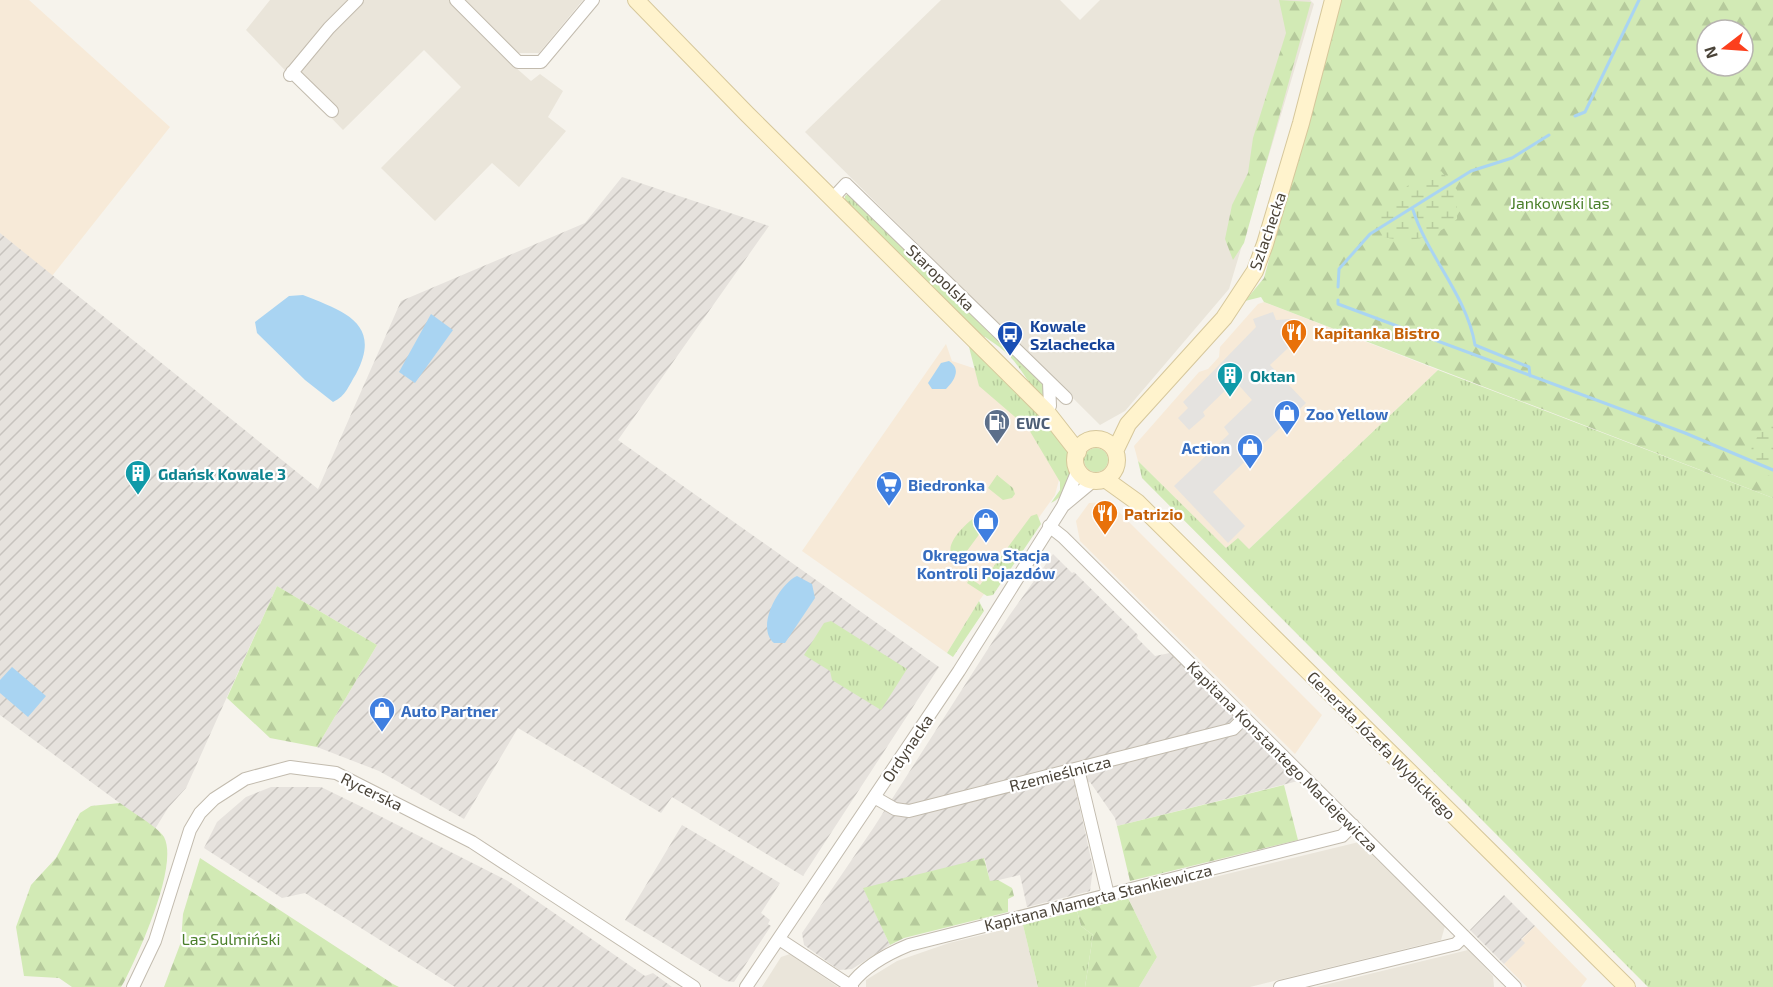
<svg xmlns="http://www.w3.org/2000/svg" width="1773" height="987" font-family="'Exo 2',sans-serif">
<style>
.residential{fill:#eae5da}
.commercial{fill:#f7ead8}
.industrial{fill:url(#industrial-furrows)}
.grass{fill:url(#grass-tufts)}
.forest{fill:url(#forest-firs);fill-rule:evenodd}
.wetland{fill:url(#wetland-marsh)}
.parking{fill:#e5e3e0}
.water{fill:#a9d4f2}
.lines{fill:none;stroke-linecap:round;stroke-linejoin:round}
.stream{stroke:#a9d4f2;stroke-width:3}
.street-casing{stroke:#c2bbae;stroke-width:14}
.secondary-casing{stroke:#d6c79b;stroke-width:18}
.street{stroke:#fff;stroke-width:12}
.secondary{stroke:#fff3cd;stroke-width:16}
.labels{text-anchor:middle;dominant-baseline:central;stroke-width:4.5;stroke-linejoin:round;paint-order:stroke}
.park-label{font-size:16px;fill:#4a7f2a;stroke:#fff}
.street-label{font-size:16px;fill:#4b4439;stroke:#fff}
.transit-label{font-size:16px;font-weight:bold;fill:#164399;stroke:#fff;text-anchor:start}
.food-label{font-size:16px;font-weight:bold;fill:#c56008;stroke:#fff;text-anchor:start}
.culture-label{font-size:16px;font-weight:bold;fill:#0d838f;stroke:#fff;text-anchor:start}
.shop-label{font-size:16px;font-weight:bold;fill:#366cbe;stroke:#fff;text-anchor:start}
.service-label{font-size:16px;font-weight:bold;fill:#4e5e75;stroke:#fff;text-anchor:start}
</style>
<defs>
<pattern id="industrial-furrows" width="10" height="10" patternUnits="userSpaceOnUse" patternTransform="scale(1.5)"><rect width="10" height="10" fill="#e6e2dd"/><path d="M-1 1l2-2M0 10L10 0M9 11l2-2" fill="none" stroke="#c7c3be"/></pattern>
<pattern id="grass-tufts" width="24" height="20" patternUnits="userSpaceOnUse" patternTransform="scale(1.5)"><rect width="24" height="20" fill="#d2eab5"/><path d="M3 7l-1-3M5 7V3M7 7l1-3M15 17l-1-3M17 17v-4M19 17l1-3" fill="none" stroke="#b6ca9c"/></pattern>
<pattern id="forest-firs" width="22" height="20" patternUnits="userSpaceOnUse" patternTransform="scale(1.5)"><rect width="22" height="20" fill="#d2eab5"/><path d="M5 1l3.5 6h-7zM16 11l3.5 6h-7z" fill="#b6ca9c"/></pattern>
<pattern id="wetland-marsh" width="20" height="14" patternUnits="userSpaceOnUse" patternTransform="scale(1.5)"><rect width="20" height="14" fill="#d2eab5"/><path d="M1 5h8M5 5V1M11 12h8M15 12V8" fill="none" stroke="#b6ca9c"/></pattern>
</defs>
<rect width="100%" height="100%" fill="#f6f3ec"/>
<path class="residential" d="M270,0h313l-44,53h-21l-12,-11 -9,9 34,30 9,-7 23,17 -15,26 18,14 -47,56 -27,-24 -57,58 -54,-53 80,-81 -37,-37 -81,80 -97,-100z
M941,0h119l20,20 20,-20h210l4,4 -85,285 -104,122 -25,14 -295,-293z
M1359,842l86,84 -4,14 -191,47h-111l18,-30 -29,-59z
M1023,925l15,62h-172v-7l31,-19 52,-18z
M1468,950l25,26 1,11h-178z
M790,954l48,33h-76l19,-30z"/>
<path class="commercial" d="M0,0h29l141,127 -118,149 -52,-43z
M1264,302l174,68 -189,179h-23l-88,-88 -4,-15 65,-74 9,-3 11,-12 1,-10 38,-43z
M946,344l6,17 24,8 72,72 12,35 -5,19 -76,106 -32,52 -145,-102z
M1109,502l213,213 -27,39 -215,-213 -4,-20 13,-18z
M1535,926l52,53 -6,8h-54l-23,-23 20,-21 -3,-3z"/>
<path class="industrial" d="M622,177l147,49 -151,214 321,227 -136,209 -131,-79 -11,16 -143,-85 -54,91 -85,-48 -62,-24 60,-102 -100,-59 -91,202 -18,20 -13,21 -155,-114v-482l318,256 83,-188 184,-78z
M1053,554l19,19 2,-1 64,63 -1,3 18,18 15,-3 128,128 -181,45 -2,-8 -25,-36 -15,4 18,82 -3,23 -63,16 -7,-32 -30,7 -5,-23 -121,30 26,56 -38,24 -13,1 -35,-25 -2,-12 72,-106 135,-211z
M271,787h50l39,19 148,75 137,95 8,-3 19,14h-217l-150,-94 -23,5 -78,-50 13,-26 29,-25z
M682,825l98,58 -19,30 9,7 -2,4 3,2 -37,56 -8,-1 -101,-61z
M1504,895l31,31 -14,13 4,4 -21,21 -34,-34z"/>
<path class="grass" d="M850,193l195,194 1,15c-14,-13 -21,-27 -32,-41 -12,-14 -27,-23 -42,-32l-127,-127v-6z
M968,343l90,91c4,5 9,11 10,17 5,16 0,45 -17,52l9,-13v-8l-32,-54 -49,-42z
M1438,370l335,128v489h-125l-506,-509 -4,-17 88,87 12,-10 11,11z
M1084 460a12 12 0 1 1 24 0a12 12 0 1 1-24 0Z
M997,475l16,13 2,6 -3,4 -9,2 -15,-12z
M981,514l10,-1 3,5 -2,-1 -31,42c-28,-5 7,-40 20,-45z
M1037,514l4,10 -48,71 -6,1 -20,-13 3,-5 10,7 51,-69z
M979,601l5,10 -31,46 -6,-4z
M831,621l76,48 -26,41 -49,-30 -2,-9 -26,-16 20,-32z
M1077,911l4,15 12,9 -8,52h-47l-15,-62z"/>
<path class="forest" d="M1279,0l32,2 -67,241 -11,17 -8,-21 7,-34 16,-32 5,-35 33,-105z
M1340,0h433v498l-509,-196 -3,-5 -16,4 19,-23zM1707,30h36v36h-36z
M277,586l100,59 -60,102 -47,-9 -43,-40z
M1284,785l14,55 -168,41 -13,-55z
M120,803c10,8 38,24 44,34 15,28 -25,116 -40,145l-3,5h-49l-13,-9 -35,-2 -8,-49 15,-42 25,-27 24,-45 11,-7z
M200,858l193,126 6,3h-235l17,-45 2,-28z
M984,858l6,23 8,-1 14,8 2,8 -6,3v13l-104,26 -14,7 -27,-57z
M1128,898l29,59 -18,30h-54l8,-52 -12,-9 -4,-15z"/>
<path class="wetland" d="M1441,171l16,19v29c-22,19 -45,25 -73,18l-9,-23 37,-32z
M1773,415v62l-15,-5 -8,-8 2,-20z"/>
<path class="parking" d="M1273,312l3,8 15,-1 13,14 -34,32 36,38 -93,89 32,34 -17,17 -54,-57 55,-52 -5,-7 28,-27 -17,-19 -32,31 2,4 -16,14 -11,-12 10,-10 -5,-6 73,-75 -3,-8z"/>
<path class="water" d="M303,295c40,16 80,28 53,79 -7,11 -10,22 -23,28l-28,-22 -48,-47 -2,-11 34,-26z
M431,314l22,16 -38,53 -16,-11z
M949,361c13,8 5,20 -3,28h-14l-4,-6 13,-20z
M797,576l15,8 3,14 -30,45h-11c-19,-16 5,-59 23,-67z
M12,667l34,29 -18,21 -28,-24v-13z"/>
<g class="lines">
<path class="stream" d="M1575,116l10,-4 54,-112
M1413,210c15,47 54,86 62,135l54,22 1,9
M1338,287l1,-18 31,-35 101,-63 41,-13 37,-23
M1338,300v4l347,129 88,37"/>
<g class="street-casing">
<path id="street" d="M456,0l62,62h23l52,-62
M292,72l40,39
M290,75l39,-47 28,-28
M833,198l13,-14 220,214
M1046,411l4,-5 -1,-23
M1063,506l30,-25
M1049,526l14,11 452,450
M1078,769l30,126
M874,797l21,12 14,2 324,-82 11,-11
M779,939l73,48
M850,986c14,-20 37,-32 59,-41l433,-109 11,-11
M133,987l22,-46 35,-111 10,-17 14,-14 31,-20 45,-12 46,6 136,69 222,145
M746,987l213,-316 104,-165 15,-36
M1280,987l176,-43 8,-8"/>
</g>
<g class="secondary-casing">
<path id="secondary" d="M636,0l111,114 299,297 32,41
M1075 460a21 21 0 1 1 42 0a21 21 0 1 1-42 0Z
M1115,451l13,-27 96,-106 31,-47 10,-27 36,-121 32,-123
M1105,479l32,23 490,485"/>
</g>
<use href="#street" class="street"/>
<use href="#secondary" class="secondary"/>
</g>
<defs>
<g id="restaurant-pin" transform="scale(1.35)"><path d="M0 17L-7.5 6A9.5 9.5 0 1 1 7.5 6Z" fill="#e8710a" stroke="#fff"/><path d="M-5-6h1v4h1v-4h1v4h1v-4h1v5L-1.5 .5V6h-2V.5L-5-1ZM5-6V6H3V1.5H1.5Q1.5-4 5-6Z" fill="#fff"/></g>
<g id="bus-pin" transform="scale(1.35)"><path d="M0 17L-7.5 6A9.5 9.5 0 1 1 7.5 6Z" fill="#1a4fb4" stroke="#fff"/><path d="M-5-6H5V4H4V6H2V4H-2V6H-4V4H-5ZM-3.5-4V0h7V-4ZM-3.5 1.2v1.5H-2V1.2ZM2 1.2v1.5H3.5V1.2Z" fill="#fff"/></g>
<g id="building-pin" transform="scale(1.35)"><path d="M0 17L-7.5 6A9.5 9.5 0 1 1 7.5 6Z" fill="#0f9aa8" stroke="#fff"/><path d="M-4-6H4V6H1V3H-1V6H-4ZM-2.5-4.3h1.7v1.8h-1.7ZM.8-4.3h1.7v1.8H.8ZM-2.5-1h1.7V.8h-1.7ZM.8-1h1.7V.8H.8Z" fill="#fff"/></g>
<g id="shop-pin" transform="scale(1.35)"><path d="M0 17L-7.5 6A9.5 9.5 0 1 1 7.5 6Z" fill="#3f7fe0" stroke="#fff"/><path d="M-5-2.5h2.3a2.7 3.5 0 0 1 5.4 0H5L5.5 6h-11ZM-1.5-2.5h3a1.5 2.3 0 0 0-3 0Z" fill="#fff"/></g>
<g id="fuel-pin" transform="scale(1.35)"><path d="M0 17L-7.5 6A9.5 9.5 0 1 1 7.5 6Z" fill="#5c6f8a" stroke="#fff"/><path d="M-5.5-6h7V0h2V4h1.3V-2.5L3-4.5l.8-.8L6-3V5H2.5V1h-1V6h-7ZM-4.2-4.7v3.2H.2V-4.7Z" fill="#fff"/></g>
<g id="supermarket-pin" transform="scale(1.35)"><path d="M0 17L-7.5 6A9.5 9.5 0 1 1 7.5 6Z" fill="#3f7fe0" stroke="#fff"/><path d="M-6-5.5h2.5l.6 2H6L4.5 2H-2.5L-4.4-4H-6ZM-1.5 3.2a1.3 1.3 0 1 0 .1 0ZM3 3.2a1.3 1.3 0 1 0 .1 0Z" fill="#fff"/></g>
</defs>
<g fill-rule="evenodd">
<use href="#restaurant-pin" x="1294" y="332"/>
<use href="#bus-pin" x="1010" y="334"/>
<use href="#building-pin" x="1230" y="375"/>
<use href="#shop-pin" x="1287" y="413"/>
<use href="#fuel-pin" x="997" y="422"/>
<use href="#shop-pin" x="1250" y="447"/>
<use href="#building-pin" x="138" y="473"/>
<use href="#supermarket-pin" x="889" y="484"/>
<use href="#restaurant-pin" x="1105" y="513"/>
<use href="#shop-pin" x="986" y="521"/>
<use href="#shop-pin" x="382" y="710"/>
</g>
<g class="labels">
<g class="park-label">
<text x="1560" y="202">Jankowski las</text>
<text x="231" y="938">Las Sulmiński</text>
</g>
<g class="street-label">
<text transform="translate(1267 231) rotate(-71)">Szlachecka</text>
<text transform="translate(941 277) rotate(44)">Staropolska</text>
<text transform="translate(1382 745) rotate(45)">Generała Józefa Wybickiego</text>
<text transform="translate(907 748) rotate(-56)">Ordynacka</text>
<text transform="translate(1283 756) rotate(45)">Kapitana Konstantego Maciejewicza</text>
<text transform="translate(1060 773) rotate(-14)">Rzemieślnicza</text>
<text transform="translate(372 791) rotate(26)">Rycerska</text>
<text transform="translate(1098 897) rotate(-14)">Kapitana Mamerta Stankiewicza</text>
</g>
<g class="transit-label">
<text x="1030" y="325">Kowale<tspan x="1030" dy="18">Szlachecka</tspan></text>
</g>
<g class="food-label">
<text x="1314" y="332">Kapitanka Bistro</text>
<text x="1124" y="513">Patrizio</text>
</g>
<g class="culture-label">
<text x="1250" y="375">Oktan</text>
<text x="158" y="473">Gdańsk Kowale 3</text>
</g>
<g class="shop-label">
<text x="1306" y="413">Zoo Yellow</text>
<text x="1230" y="447" text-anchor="end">Action</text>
<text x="908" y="484">Biedronka</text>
<text x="986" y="554" text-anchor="middle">Okręgowa Stacja<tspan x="986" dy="18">Kontroli Pojazdów</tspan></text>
<text x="401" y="710">Auto Partner</text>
</g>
<g class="service-label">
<text x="1016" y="422">EWC</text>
</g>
</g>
<g transform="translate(1725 48) rotate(253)"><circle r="28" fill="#ffffff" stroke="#b7b4b0" stroke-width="1.5"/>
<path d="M0-4.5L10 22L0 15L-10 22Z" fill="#fc3f1d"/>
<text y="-9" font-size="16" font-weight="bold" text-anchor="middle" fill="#4b4439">N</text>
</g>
</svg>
